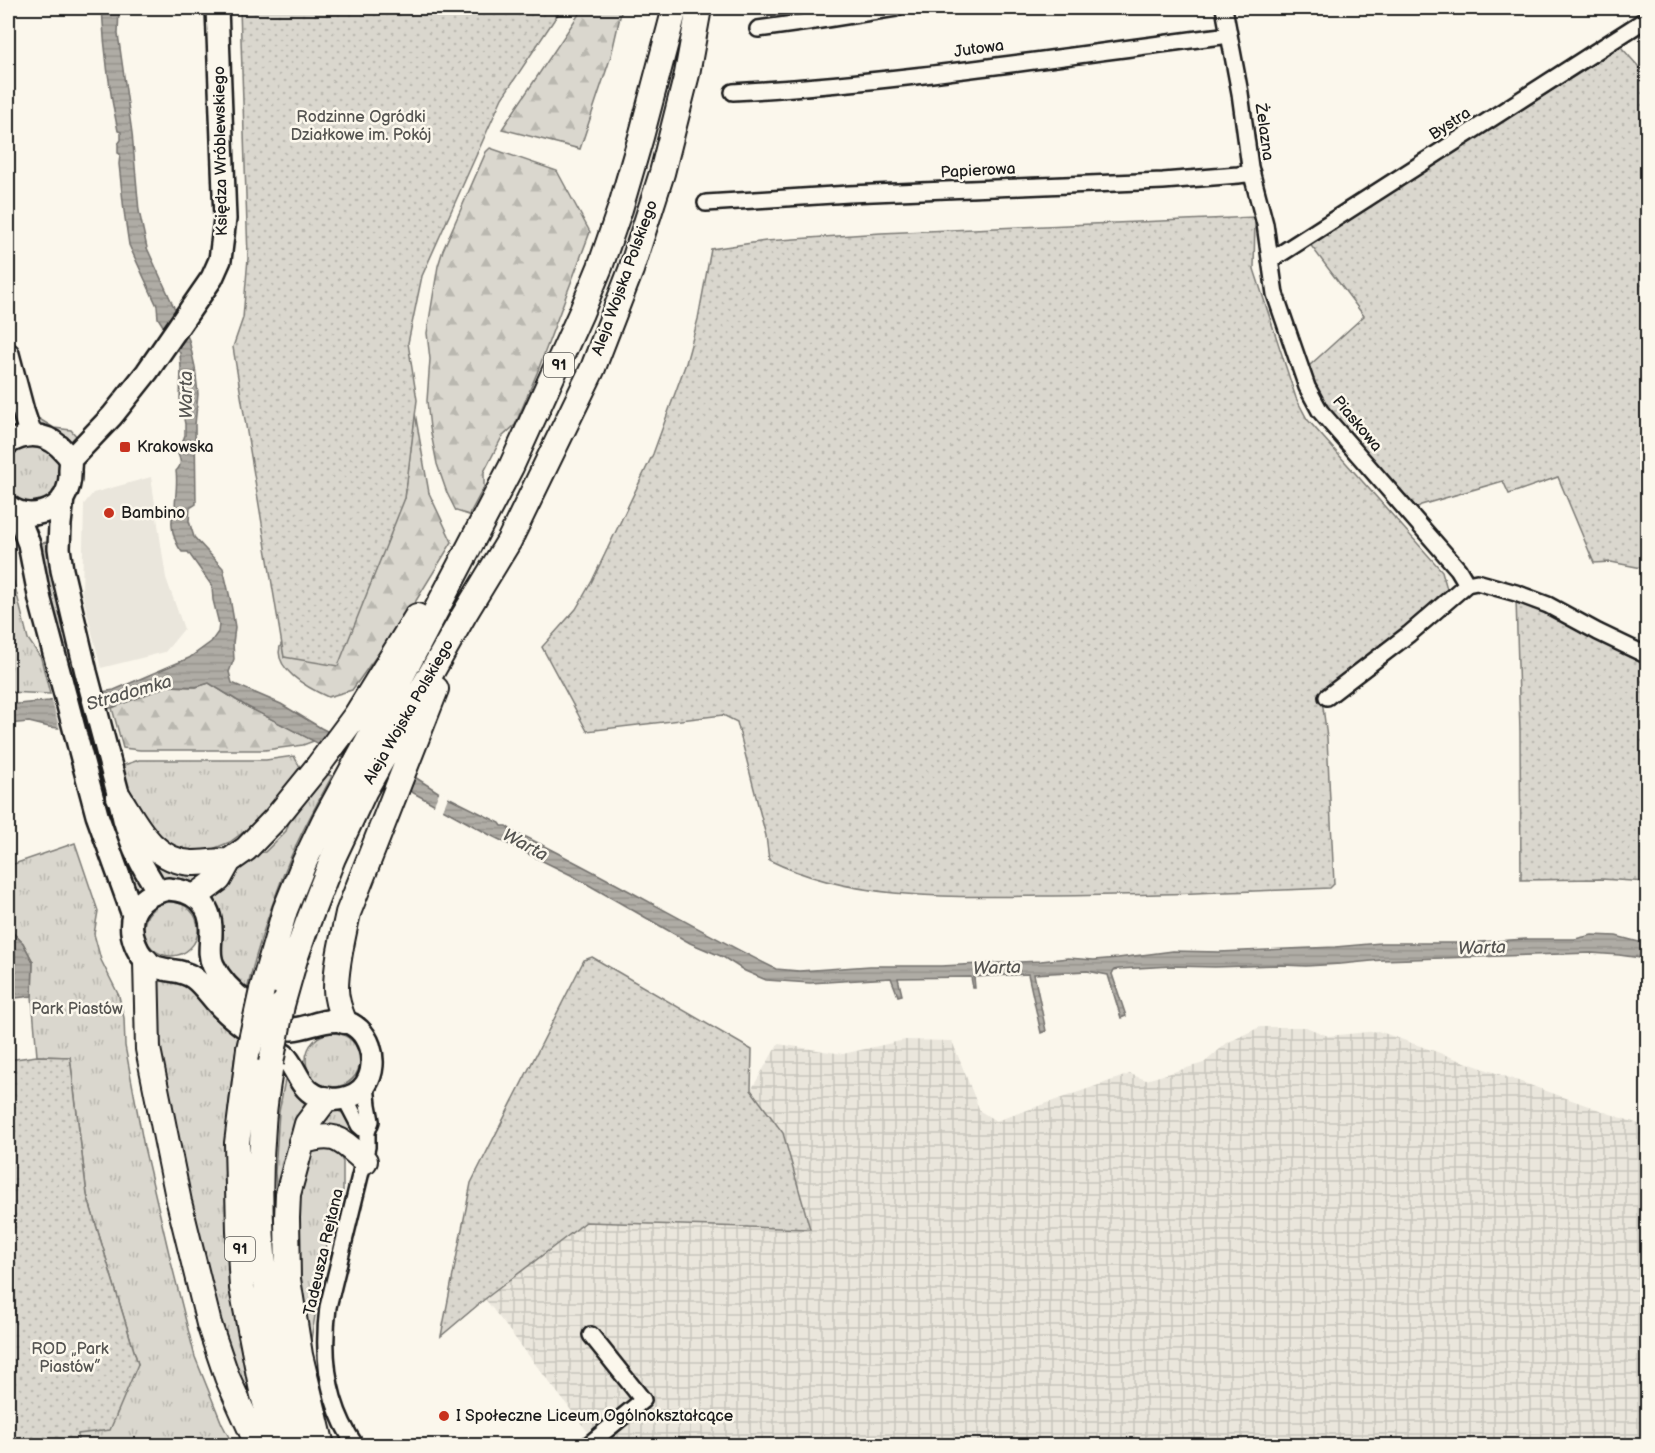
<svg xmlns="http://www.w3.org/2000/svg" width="1655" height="1453" font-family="'Balsamiq Sans',sans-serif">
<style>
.built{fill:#eae6dc}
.industrial{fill:url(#industrial-grid)}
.grass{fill:url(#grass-tufts);stroke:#7b7a75;stroke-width:1.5}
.forest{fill:url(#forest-firs);stroke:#7b7a75;stroke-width:1.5}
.garden{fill:url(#garden-dots);stroke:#7b7a75;stroke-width:1.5}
.water{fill:url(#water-rules);stroke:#74726e;stroke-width:1.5}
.pier{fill:#fbf7ec}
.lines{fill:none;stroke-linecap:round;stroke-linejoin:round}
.street-casing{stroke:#1c1c1c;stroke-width:20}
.secondary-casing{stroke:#1c1c1c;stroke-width:26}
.primary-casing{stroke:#1c1c1c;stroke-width:28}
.street{stroke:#fbf7ec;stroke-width:15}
.secondary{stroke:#fbf7ec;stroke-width:21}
.primary{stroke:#fbf7ec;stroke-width:24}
.rail-casing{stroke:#1c1c1c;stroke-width:7}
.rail{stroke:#fbf7ec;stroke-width:4.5;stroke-dasharray:14;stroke-linecap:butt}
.primary-bridge-casing{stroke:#1c1c1c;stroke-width:28;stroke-linecap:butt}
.primary-bridge{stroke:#fbf7ec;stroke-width:24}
.poi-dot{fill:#c8321e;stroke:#fbf7ec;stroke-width:2}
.labels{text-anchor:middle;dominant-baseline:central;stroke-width:5;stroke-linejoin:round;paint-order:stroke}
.shield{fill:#fbf7ec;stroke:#5f5e5a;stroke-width:1.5}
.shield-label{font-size:15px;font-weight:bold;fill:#1c1c1c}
.street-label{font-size:16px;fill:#1c1c1c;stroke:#fbf7ec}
.park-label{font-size:16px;fill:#555451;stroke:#fbf7ec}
.poi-label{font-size:16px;fill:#1c1c1c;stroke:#fbf7ec;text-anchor:start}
.water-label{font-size:18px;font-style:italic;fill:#575653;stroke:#fbf7ec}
</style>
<defs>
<pattern id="industrial-grid" width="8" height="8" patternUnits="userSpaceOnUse" patternTransform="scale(1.5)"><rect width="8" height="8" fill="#eae6dc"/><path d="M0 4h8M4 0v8" fill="none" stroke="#c8c5bc"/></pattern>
<pattern id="grass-tufts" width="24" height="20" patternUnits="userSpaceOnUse" patternTransform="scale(1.5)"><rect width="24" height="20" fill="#dad7ce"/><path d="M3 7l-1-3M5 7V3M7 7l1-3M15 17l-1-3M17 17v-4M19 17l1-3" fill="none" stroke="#bab8b0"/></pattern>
<pattern id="forest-firs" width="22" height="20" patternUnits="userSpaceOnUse" patternTransform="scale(1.5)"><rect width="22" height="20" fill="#dad7ce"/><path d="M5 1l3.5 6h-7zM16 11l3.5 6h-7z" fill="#bab8b0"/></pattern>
<pattern id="garden-dots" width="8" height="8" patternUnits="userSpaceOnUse" patternTransform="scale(1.5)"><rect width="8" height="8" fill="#dad7ce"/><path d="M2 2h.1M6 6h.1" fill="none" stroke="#bab8b0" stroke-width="1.8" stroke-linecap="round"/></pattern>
<pattern id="water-rules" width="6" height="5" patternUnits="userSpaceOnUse" patternTransform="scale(1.5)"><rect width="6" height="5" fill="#afaca5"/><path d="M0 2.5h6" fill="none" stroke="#96938d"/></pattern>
</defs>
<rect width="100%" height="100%" fill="#fbf7ec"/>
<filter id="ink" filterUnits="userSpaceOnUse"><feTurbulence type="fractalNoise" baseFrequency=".0167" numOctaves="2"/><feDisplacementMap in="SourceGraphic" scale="12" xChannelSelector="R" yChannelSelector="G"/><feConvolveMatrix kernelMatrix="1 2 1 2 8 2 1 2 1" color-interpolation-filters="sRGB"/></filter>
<g filter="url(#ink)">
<path class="built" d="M151,477l15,101 18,51 -19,23 -64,16 -19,-75 2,-89 9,-11z"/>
<path class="industrial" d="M1260,1027h46l22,9 50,-5 269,96 1,160 -2,3 2,1 -1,154h-1049l-113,-146 100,-77 225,7 -27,-96 -32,-43 27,-46 65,10 62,-14 47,1 28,70 16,10 134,-47 16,6 58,-17 23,-20z"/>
<path class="grass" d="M33,415l21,13 17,2 6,7 -7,6 -32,-19z
M36,442c6,4 15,8 20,14 19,24 -11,60 -38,46 -4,-2 -8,-7 -10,-10v-25l4,-17z
M47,542l32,132 -9,3 -35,-133z
M8,559l20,80 13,19 9,36 -42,-2z
M294,756l7,13 -48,56 -23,17 -22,9 -19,1 -20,-5 -11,-9 -31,-48 -6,-24 18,-6h127z
M103,767l45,120 -10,6 -18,-35 -28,-88z
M326,774l6,2c-19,35 -39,71 -52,108 -14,36 -25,73 -34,110l-23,-26 -15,-69 47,-46 10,-1 21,-21 7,-20z
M75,843l23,68 -4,23 7,26 18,36 5,22 1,28 19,101 27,115 24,95 27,67 11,21h-156l1,-11 60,-70 -51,-169 -17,-138 -33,-1 -5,-60 1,-34 -10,-19 -15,-15v-62z
M151,856l64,18 -26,11 -25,-4 -11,-7 -8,-11z
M144 929a27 27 0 1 1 54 0a27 27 0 1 1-54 0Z
M156,974l26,5 57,55 -4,20 -7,55 -3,53 1,62 6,73 36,148 -44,-106 -21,-75 -42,-208 -5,-43z
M306 1060a27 27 0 1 1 54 0a27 27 0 1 1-54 0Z
M286,1074l4,11 16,15 -9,26 -19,89 -3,-43 4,-60z
M331,1110c19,0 25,18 25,35l-35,-16 -5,-10z
M313,1146l23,2 7,14v28l-16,53 -18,109 -10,-40 -3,-119z"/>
<path class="forest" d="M583,8h39l-11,48 -31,93 -78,-20z
M490,148l67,23 33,61 -53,141 -22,52 -13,12 -18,35v15l-15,28 -13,-4 -9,-18 -10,-29 -7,-36 -3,-27 3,-42 -3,-26 11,-67 5,-16 43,-98z
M415,413l14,80 23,49 -38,62 -62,86 -24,7c-18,-8 -60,-30 -46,-55l2,15 121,-159z
M209,683l37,23 68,35 -11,4 -38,5h-125l-17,-2 -11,-40 55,-22 29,1z"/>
<path class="garden" d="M240,8h322l-60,90 -80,178 -14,67 9,57 -12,98 -67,168 -54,-9 -51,-310 10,-29 5,-60z
M1621,47l26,29v493l-36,-7 -17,1 -36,-86 -49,17 -6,-13 -82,24 -4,3 -89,-99 -10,-18 -9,-25 55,-50 -55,-73z
M1255,217l-1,52 42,129 11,21 135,152 5,18 -5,9 -123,98 4,11 4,31 7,146 -4,4c-96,4 -192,8 -288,8 -91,1 -190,5 -273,-36l-3,-24 -29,-114 -14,-7 -136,16 -45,-84 34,-38 16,-28 61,-127 33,-91 12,-44 13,-70 55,-8 115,-8z
M1516,599l45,20 86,47v216l-46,-3 -80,1 -1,-149z
M592,957l160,93 -1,40 32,43 27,96 -224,-7 -101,77 -44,37 30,-153 113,-223z
M37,1056l33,1 17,138 51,169 -28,66 -32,4 -1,11h-69v-385z"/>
<path class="water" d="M102,8h17l-1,26 14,99 7,78 8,37 42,92 6,27 3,27 -3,31 1,79 -6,4 -1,13 5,16 29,31 7,30 5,29 -2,17 1,15 -5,13 3,11 49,21 40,24 86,44 31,20 62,31 2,3h4l12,9 8,2c85,42 166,90 250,132l23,2 71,-5h71l100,-5 27,-3 26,2 24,-2 55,-7 46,1 116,-5 46,-4h83l62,-4h49l17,-4 24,1 31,8v15l-28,-4 -28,-2 -209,7 -41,4 -35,2 -24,-1 -67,2 -43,-1 -53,3 -5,1 -2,4 14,42 -5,2 -13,-43 -21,-4 -53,3 12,57 -5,2 -13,-59 -54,3 1,11h-2l-2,-11 -73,1 4,17 -4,1 -7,-18 -81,5 -44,-3 -21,-9 -22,-14 -33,-14 -117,-67 -83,-41 -80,-44 -164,-85 -37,-23 -13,4 -29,-1 -108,42 -10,-1 -20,-5 -21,2v-19l41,-4 65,-11 75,-32 22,-16 7,-10 1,-8 -6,-24 -1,-14 -24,-34h-6c-8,-10 -14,-30 -7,-42 0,-13 3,-27 1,-39 6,-6 5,-10 2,-17l7,-19v-11l-5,-25 1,-31 -1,-15 -22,-35 -1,-12 -28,-61 -5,-34 -5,-47 1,-10 -2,-1v-9l3,-4v-8l-3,-1c-9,-41 -14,-82 -16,-123z
M8,928l15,15 10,19 -1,34 -24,3z"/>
<path class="pier" d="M73,694l8,29 -21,8 -9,-34z
M440,790l9,5 -7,17 -9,-5z"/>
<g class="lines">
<g class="street-casing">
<path id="street" d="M1224,8l16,85 10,74 15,57 10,70 32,93 13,24 138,158 9,15
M758,29l50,-7 88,-14
M733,92c166,-9 331,-36 496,-57
M706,203l143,-9 314,-13 75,-6 14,-2
M1271,260l377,-242
M1327,697l82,-63 58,-50 10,-2 39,11 32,12 50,27 50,24
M345,1098l14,27 8,7
M356,1446c-29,-41 -34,-91 -28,-139l39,-160v-15l4,-11 -3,-16 -2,-20
M587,1446l56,-46 -52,-65"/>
</g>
<g class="secondary-casing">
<path id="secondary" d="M8,354l15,57 8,24
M8,443c17,-10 35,-11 51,3 3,3 10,10 11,14 1,3 0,7 0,10 1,19 -7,37 -27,42 -13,4 -25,2 -35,-6
M70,460l42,-44 35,-44 65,-94 8,-18 5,-41 -8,-211
M63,498l-3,26 -1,24 3,22 24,102 33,125 5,22c9,30 17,46 34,72
M16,511l13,33 11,56 57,215 36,100
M168,889c27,2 44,14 43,44 0,11 -3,21 2,32 13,29 51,52 79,64 17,-1 32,-11 50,-8 27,5 38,41 24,63 -10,16 -36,19 -51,11 -16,-8 -19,-28 -31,-40 -20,-14 -41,-27 -59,-44 -12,-10 -19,-24 -31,-33 -12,-9 -27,-6 -40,-12 -17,-8 -26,-33 -21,-51 6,-16 19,-22 35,-26z"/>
</g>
<g class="primary-casing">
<path id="primary" d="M119,797c18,29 34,64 73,66 11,0 25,-2 37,-2
M196,896l23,-17 10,-18 17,-12 29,-30 43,-53 38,-51 61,-99
M146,961l2,88 31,153 30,122 18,53 31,69
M262,990l23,-80 19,-47 20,-42 49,-90 138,-264 70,-154 19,-46 20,-58 21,-72 34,-129
M282,1005l13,-46 13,-37 25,-64 32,-68 99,-175 45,-74 84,-173 38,-98 31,-97 25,-99 12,-66
M344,1021c-4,-10 -8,-21 -8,-32 0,-25 7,-52 12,-76l88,-224
M249,1049l-12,94 2,88 3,57 20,103 15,55
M271,1063c-3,21 -7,42 -8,63 -9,107 5,218 39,320
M301,1142c35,-11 39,-3 64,19
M322,1446l-22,-91 -12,-76 -1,-61 1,-24 19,-70 19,-25"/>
</g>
<use href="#street" class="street"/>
<use href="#secondary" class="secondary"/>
<use href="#primary" class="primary"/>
<g class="rail-casing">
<path id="rail" d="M1122,1446l2,-4"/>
</g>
<use href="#rail" class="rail"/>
<g class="primary-bridge-casing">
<path id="primary-bridge" d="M249,1049l13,-59
M271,1063l11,-58"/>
</g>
<use href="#primary-bridge" class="primary-bridge"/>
</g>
</g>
<g class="poi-dot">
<rect x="119" y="441" width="12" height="12" rx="3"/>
<circle cx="109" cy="513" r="6"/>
<circle cx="444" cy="1416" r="6"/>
</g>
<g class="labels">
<g class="shield">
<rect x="544" y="353" width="30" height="24" rx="4.5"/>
<rect x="225" y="1237" width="30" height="24" rx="4.5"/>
</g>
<g class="shield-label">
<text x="559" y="365">91</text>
<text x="240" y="1249">91</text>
</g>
<g class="street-label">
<text transform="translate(979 49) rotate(-8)">Jutowa</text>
<text transform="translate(1450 124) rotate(-33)">Bystra</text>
<text transform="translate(1264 132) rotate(82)">Żelazna</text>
<text transform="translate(221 151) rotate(-91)">Księdza Wróblewskiego</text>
<text transform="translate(978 171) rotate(-3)">Papierowa</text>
<text transform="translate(625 278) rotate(-70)">Aleja Wojska Polskiego</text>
<text transform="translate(1357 424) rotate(50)">Piaskowa</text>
<text transform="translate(409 712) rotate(-60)">Aleja Wojska Polskiego</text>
<text transform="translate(324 1252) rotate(-77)">Tadeusza Rejtana</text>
</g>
<g class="park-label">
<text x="361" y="117">Rodzinne Ogródki<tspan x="361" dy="18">Działkowe im. Pokój</tspan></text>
<text x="77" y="1009">Park Piastów</text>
<text x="70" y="1349">ROD „Park<tspan x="70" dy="18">Piastów”</tspan></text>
</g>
<g class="poi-label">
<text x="137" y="447">Krakowska</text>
<text x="121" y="513">Bambino</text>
<text x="456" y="1416">I Społeczne Liceum Ogólnokształcące</text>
</g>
<g class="water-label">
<text transform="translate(186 395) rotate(-90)">Warta</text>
<text transform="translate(129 693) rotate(-16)">Stradomka</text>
<text transform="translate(525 845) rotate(28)">Warta</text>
<text transform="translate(1482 948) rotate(-2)">Warta</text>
<text transform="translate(997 968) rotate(-2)">Warta</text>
</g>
</g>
<rect width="1655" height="1453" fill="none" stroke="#fbf7ec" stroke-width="30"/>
<rect x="15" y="15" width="1625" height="1423" fill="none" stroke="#1c1c1c" stroke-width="2" filter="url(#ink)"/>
</svg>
